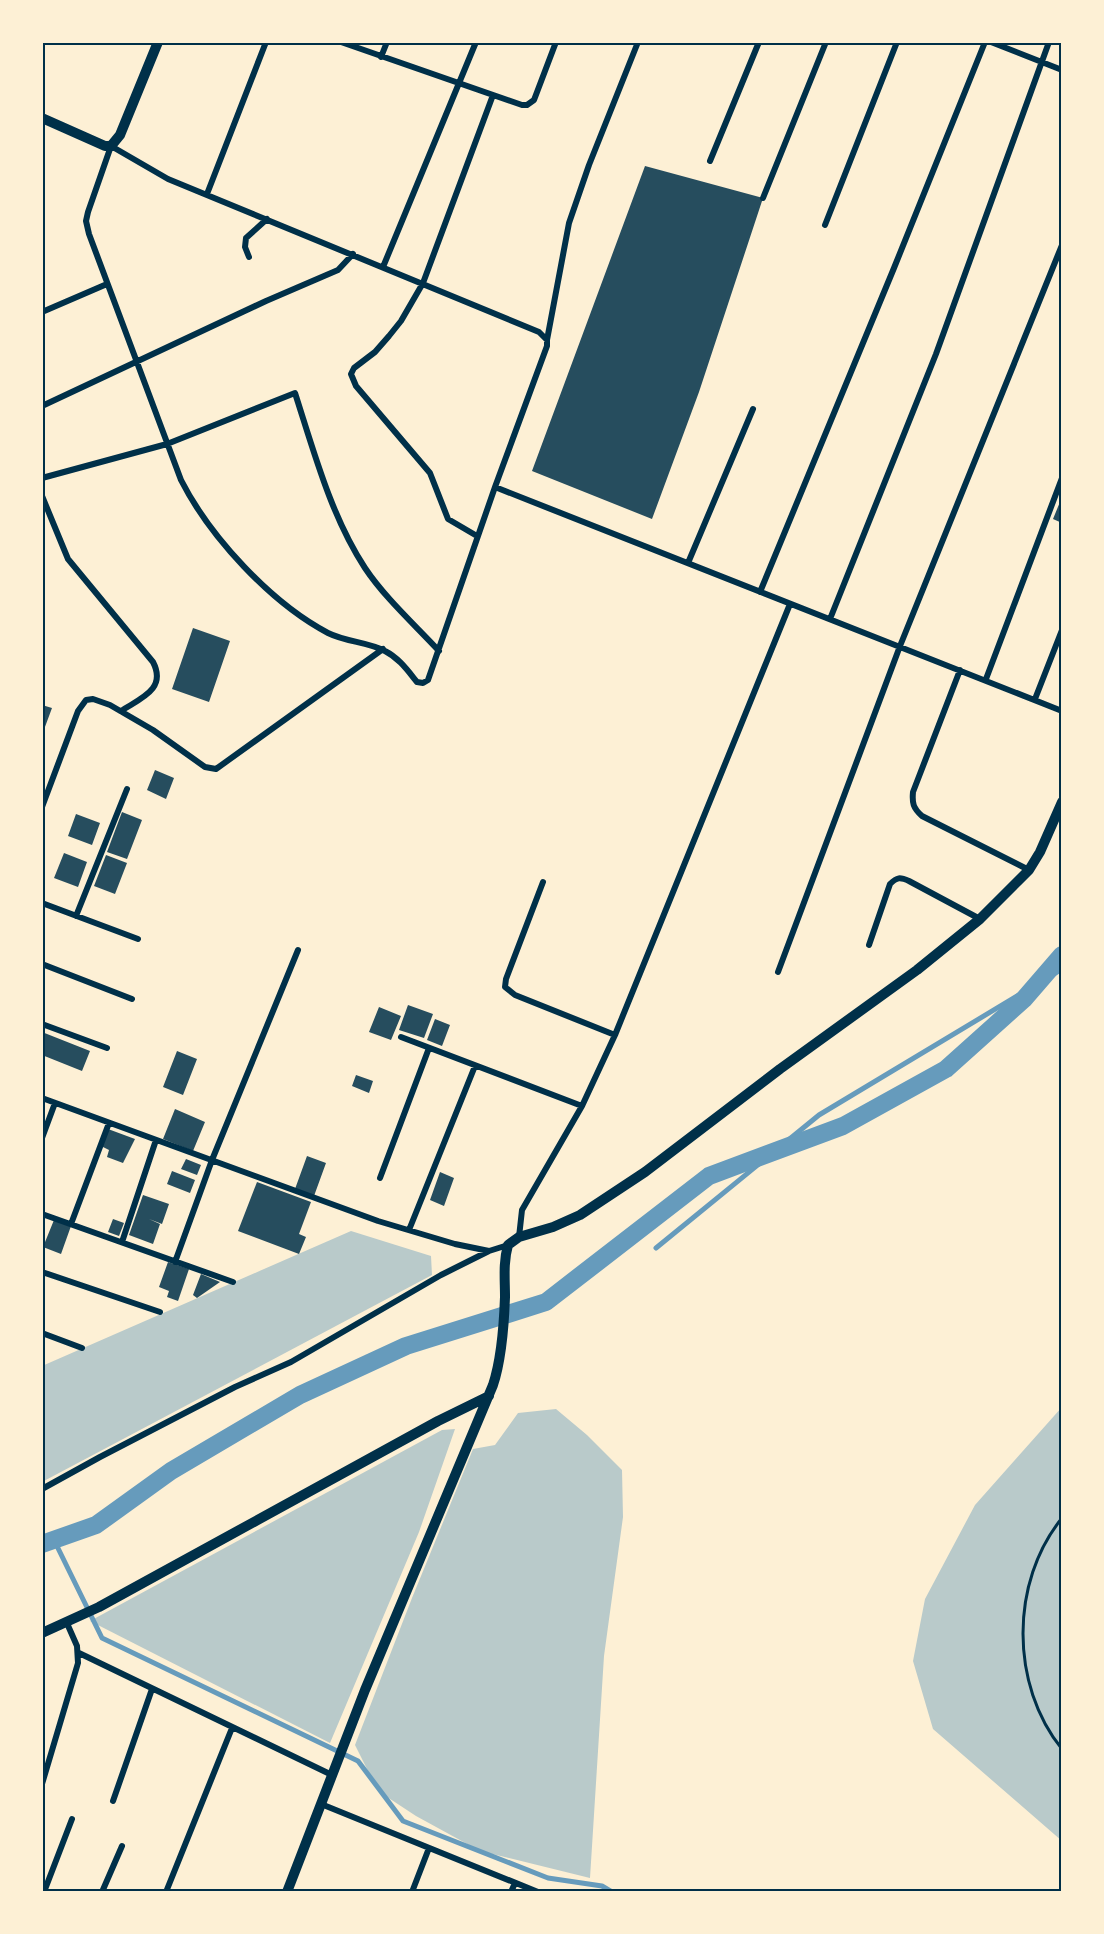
<svg xmlns="http://www.w3.org/2000/svg" width="1104" height="1934" font-family="'Fira Sans Condensed',sans-serif">
<style>
.green{fill:#b9caca}
.lines{fill:none;stroke-linecap:round;stroke-linejoin:round}
.stream{stroke:#669bbc;stroke-width:5}
.canal{stroke:#669bbc;stroke-width:18}
.building{fill:#264d5e}
.path{stroke:#003049;stroke-width:3}
.minor{stroke:#003049;stroke-width:6}
.tertiary{stroke:#003049;stroke-width:10}
.neatline{fill:none;stroke:#003049;stroke-width:2}
</style>
<rect width="100%" height="100%" fill="#fdf0d5"/>
<path class="green" d="M351,1231l80,25 1,19 -390,207v-116z
M1062,1407v434l-129,-112 -20,-68 12,-62 50,-94z
M556,1409l31,26 35,35 1,47 -19,139 -14,222 -110,-27 -64,-35 -38,-25 -23,-46 57,-147 61,-149 22,-4 23,-32z
M455,1429l-36,103 -89,211 -240,-122 352,-191z"/>
<g class="lines">
<path class="stream" d="M656,1248l163,-133 243,-146
M54,1540l48,98 256,123 45,60 145,57 54,8 10,6"/>
<path class="canal" d="M42,1544l54,-19 75,-54 129,-76 106,-49 140,-44 163,-126 134,-50 103,-57 78,-70 38,-44"/>
</g>
<path class="building" d="M645,166l118,32 -64,194 -47,127 -120,-48z
M1062,497v26l-9,-4z
M193,628l37,13 -21,61 -37,-13z
M42,705l10,3 -10,27z
M155,770l19,8 -8,21 -19,-9z
M122,812l20,8 -15,39 -20,-7z
M76,814l24,9 -8,22 -24,-9z
M64,853l23,9 -9,25 -24,-9z
M106,855l21,8 -12,31 -21,-8z
M408,1005l25,9 -9,24 -25,-8z
M379,1007l22,9 -10,24 -22,-8z
M435,1019l15,6 -8,21 -15,-6z
M42,1032l48,19 -8,20 -40,-16z
M177,1051l20,8 -14,36 -20,-8z
M356,1075l17,6 -4,12 -17,-7z
M175,1109l30,13 -12,29 -30,-12z
M108,1129l27,10 -12,24 -16,-6 2,-7 -8,-4z
M307,1156l19,7 -12,33 -19,-7z
M186,1159l15,6 -4,10 -16,-6z
M172,1171l23,9 -5,13 -23,-9z
M440,1172l14,6 -10,28 -14,-6z
M257,1182l54,20 -12,32 7,3 -7,17 -61,-23z
M143,1195l26,9 -7,20 -13,-5 11,5 -7,20 -24,-9z
M113,1219l11,4 -5,13 -11,-4z
M54,1220l17,6 -10,28 -18,-7z
M168,1262l21,7 -11,32 -11,-4 2,-6 -10,-4z
M201,1274l19,8 -23,16 -4,-3z"/>
<g class="lines">
<path class="path" d="M1062,1518c-52,64 -52,167 0,231"/>
<path class="minor" d="M341,42l181,63h5l7,-5 22,-58
M991,42l71,28
M381,57l6,-15
M111,146l57,33 371,153 8,8v6l-52,141 -67,193 -5,3 -6,-1c-9,-11 -18,-24 -32,-31 -17,-9 -39,-9 -57,-18 -57,-30 -118,-96 -147,-153l-92,-246 -3,-13 2,-9z
M710,161l49,-119
M207,194l59,-152
M763,198l63,-156
M825,225l72,-183
M249,257l-4,-10 1,-9 21,-19
M383,267l93,-225
M42,312l65,-28
M547,340l22,-117 20,-58 49,-123
M42,406l224,-105 72,-31 15,-16
M42,478l125,-34 128,-51c19,59 36,123 70,175 20,30 50,57 74,83
M495,487l567,224
M42,496l26,63 85,103c14,27 -12,36 -32,49
M477,536l-29,-17 -18,-46 -74,-87 -5,-12 3,-6 21,-16 14,-16 12,-15 22,-38 70,-188
M688,563l65,-154
M760,592l134,-324 91,-226
M830,619l106,-265 113,-312
M960,670l-47,122c-1,11 0,16 9,24l107,54
M986,679l76,-201
M1035,699l27,-69
M42,807l36,-96 8,-11 7,-1 17,6 43,25 52,37 11,2 167,-120
M543,882l-37,97 -1,8 10,8 100,40
M42,903l96,36
M76,916l51,-127
M869,945l21,-61c7,-7 10,-7 19,-3l71,38
M42,964l90,35
M778,972l122,-326 162,-401
M42,1024l65,24
M401,1037l181,69
M42,1098l336,123 77,23 34,7
M42,1138l13,-35
M380,1178l49,-130
M42,1214l191,68
M71,1224l38,-101
M409,1230l66,-164
M519,1237l3,-27 60,-104 33,-71 175,-431
M122,1242l34,-102
M175,1262l37,-102 86,-210
M42,1272l118,40
M42,1333l40,15
M42,1489l58,-32 135,-70 56,-25 150,-87 48,-24 19,-6
M79,1653l253,122
M42,1784l36,-121 -1,-17 -11,-25
M113,1801l39,-112
M321,1804l217,88
M44,1892l28,-73
M102,1892l20,-46
M166,1892l66,-164
M412,1892l17,-44
M511,1892l4,-9"/>
<path class="tertiary" d="M42,118l63,28h6l9,-11 38,-93
M42,1633l57,-26 339,-186 51,-25
M287,1892l78,-202 128,-305c9,-27 11,-60 12,-88 0,-18 -2,-34 3,-52l11,-8 34,-10 27,-12 65,-43 135,-103 137,-99 63,-51 49,-49 11,-18 22,-50"/>
</g>
<rect width="1104" height="1934" fill="none" stroke="#fdf0d5" stroke-width="87"/>
<rect x="44" y="44" width="1016" height="1846" class="neatline"/>
</svg>
